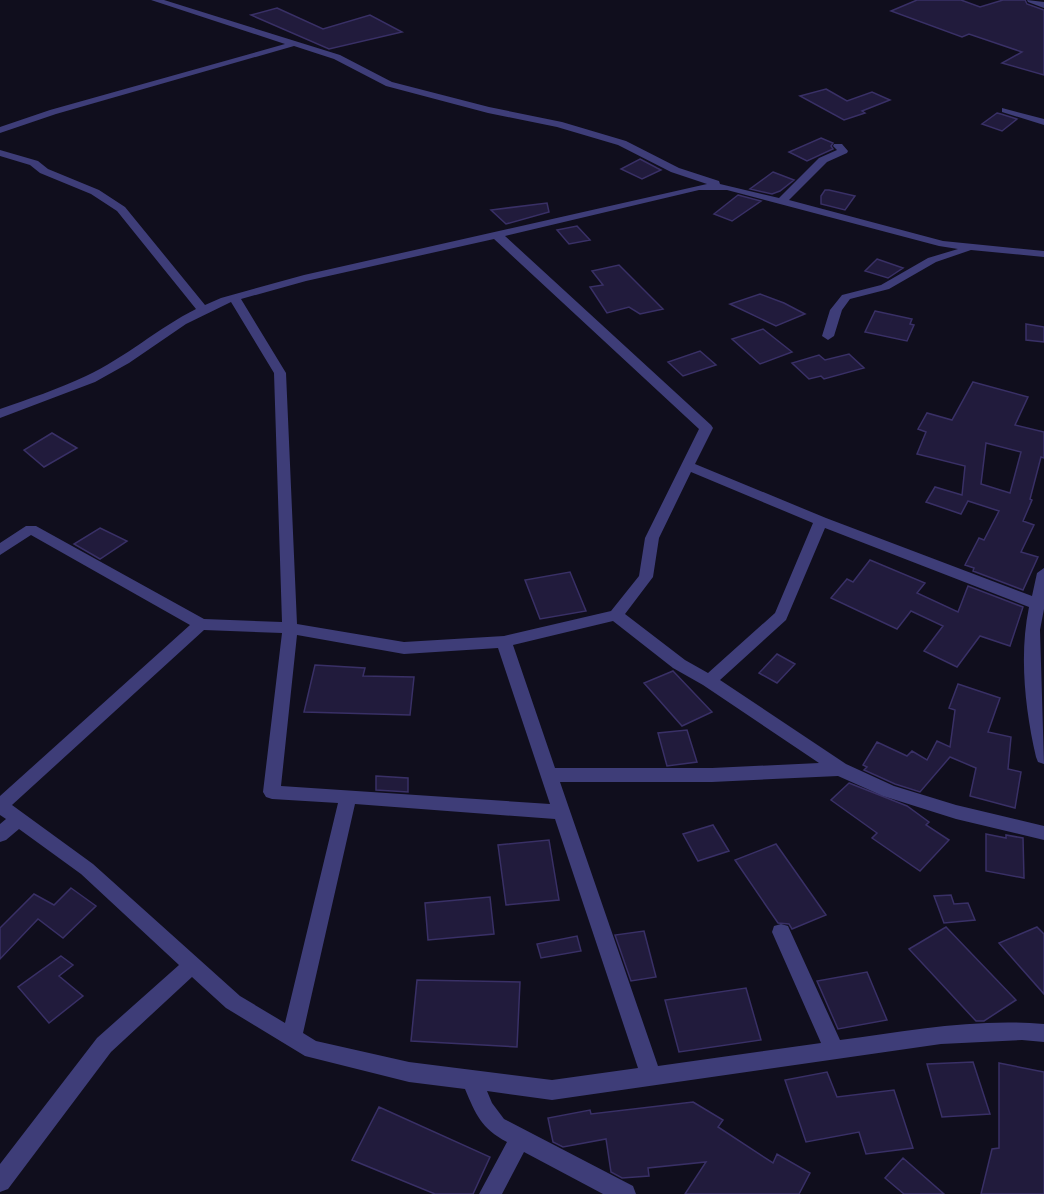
<svg xmlns="http://www.w3.org/2000/svg" width="1044" height="1194" font-family="'Open Sans',sans-serif">
<style>
.building{fill:#211b3c;stroke:#393066;stroke-width:1.5;fill-rule:evenodd}
.lines{fill:none;stroke-linecap:round;stroke-linejoin:round}
.minor{fill:#3e3d78;fill-rule:evenodd}
</style>
<rect width="100%" height="100%" fill="#100e1d"/>
<path class="building" d="M917,0h44l19,7 23,-7h22l2,4 17,6v65l-42,-12 20,-11 -53,-18 -7,3 -71,-26z
M277,8l46,21 47,-14 32,17 -73,17 -78,-34z
M826,89l21,12 25,-9 18,8 -28,11 3,2 -21,7 -44,-24z
M997,113l4,1 16,5 -15,12 -20,-7z
M821,138l12,5 -2,3 2,3 -26,12 -18,-9z
M640,159l17,9 4,2 -19,9 -21,-10z
M773,172l21,8 -14,11 -8,3 -22,-5z
M825,190h4l26,6 -10,14 -24,-6v-8z
M738,195l23,6 -29,20 -18,-7z
M547,203l2,9 -43,12 -15,-14z
M577,226l13,14 -21,4 -12,-14z
M877,259l26,9 -15,10 -23,-7z
M619,265l44,44 -23,5 -11,-7 -22,6 -17,-26 13,-2 -11,-14z
M760,294l24,9 21,11 -29,12 -46,-22z
M875,311l37,8 -2,5 4,1 -7,16 -42,-9z
M1026,324l18,3v15l-18,-2z
M763,329l29,23 -32,12 -28,-25z
M700,351l16,14 -33,11 -15,-14z
M849,354l15,14 -40,11 -3,-3 -12,3 -17,-16 27,-8 6,5z
M973,382l55,15 -13,28 29,7v26l-3,-1 -11,42 2,1 -9,21 11,4 -13,27 17,5 -15,33 -50,-19 1,-3 -9,-3 14,-27 5,2 15,-29 -31,-10 -7,13 -35,-12 9,-15 27,8 3,-29 -48,-12 9,-22 -8,-3 9,-16 25,7zM986,443l35,9 -11,41 -29,-9z
M52,433l25,15 -33,19 -20,-17z
M100,528l27,13 -27,18 -26,-15z
M870,560l55,23 -8,10 41,19 10,-26 55,21 -13,39 -30,-10 -23,31 -33,-16 19,-25 -32,-15 -14,18 -66,-31 16,-19 6,3z
M570,572l16,39 -46,8 -15,-39z
M777,654l18,10 -18,19 -18,-10z
M315,665l50,3 -2,8 51,1 -4,38 -106,-3z
M673,671l39,41 -30,14 -38,-43z
M958,684l42,14 -12,34 23,5 -3,32 13,3 -6,36 -45,-12 6,-28 -26,-11 -30,35 -25,-8 -31,-14 3,-3 -4,-2 14,-23 30,14 5,-5 15,9 10,-19 13,6 5,-37 -6,-2z
M687,730l10,32 -30,4 -9,-33z
M376,776l32,2v14l-32,-2z
M849,783l58,23 22,16 -3,3 23,15 -29,31 -48,-33 5,-5 -46,-33z
M713,825l16,26 -31,10 -15,-27z
M986,834l20,4v-3l17,3 1,40 -38,-7z
M549,840l10,60 -53,5 -8,-60z
M776,844l50,71 -34,14 -3,-5 -11,-1 -43,-63z
M71,888l25,18 -33,32 -25,-19 -38,40v-31l34,-34 20,11z
M951,895l3,9 14,-1 7,17 -31,3 -10,-27z
M490,897l4,37 -66,6 -3,-37z
M946,927l70,73 -32,21h-8l-67,-72z
M1037,927l7,7v60l-45,-51z
M644,931l12,46 -25,4 -16,-46z
M577,936l4,15 -40,7 -4,-14z
M61,956l12,9 -14,11 24,20 -34,27 -31,-36z
M867,972l20,48 -49,9 -21,-48z
M417,980l103,2 -3,65 -106,-6z
M746,988l15,52 -82,12 -14,-52z
M973,1062l17,52 -48,3 -15,-53z
M999,1063l45,9v122h-63l11,-45 7,-1z
M827,1072l10,25 57,-7 19,58 -47,6 -7,-22 -53,10 -21,-62z
M693,1102l30,18 -5,7 55,36 4,-9 33,19 -11,21h-114l21,-32 -58,6 1,8 -27,2 -11,-6 -5,-33 -43,8 -10,-5 -5,-24 42,-8 1,4z
M379,1107l111,50 -17,37h-38l-83,-34z
M903,1158l41,36h-40l-19,-16z"/>
<g class="lines">
<path class="minor" d="M151,0h13l176,55 52,27 97,25 73,15 64,19 53,27 40,13 1,3 59,14 40,-40 18,-8 -4,-4 1,-2h8l6,7 -1,2 -20,9 -38,38 154,41 101,10v6l-73,-7 -35,12 -47,27 -39,10 -8,11 -8,26 -6,4 -6,-4 8,-26 12,-15 39,-10 47,-27 30,-9 -19,-3 -212,-56h-28l-194,46 206,189 2,3 -18,36 131,54 206,78 5,-23 7,-5v41l-4,21 4,134 -6,-2 -2,-5c-11,-48 -17,-102 -7,-150l-204,-79 -39,92 -66,60 126,84 48,22 62,19 88,21v14l-88,-21 -73,-23 -45,-20 -126,6h-152l98,284 163,-23 -49,-111 2,-6 7,-2 7,2 52,114c67,-9 136,-22 204,-16v18l-22,-2 -81,4 -389,56 -65,-9 5,12 12,16 129,67 3,8h-33l-79,-42 -22,42h-23l28,-52c-26,-14 -31,-27 -42,-53l-56,-7 -104,-26 -79,-48 -34,-31 -81,75 -103,137 -8,3v-28l97,-126 82,-73 -98,-91 -62,-45 -13,11 -6,2v-18l6,-5 -6,-4v-19l190,-171 -159,-90 -31,20v-12l26,-17h10l168,93 78,3 -8,-249 -43,-71 -45,22 -57,39 -34,19 -95,36v-9c29,-10 58,-20 86,-33 39,-18 72,-48 110,-67l-79,-98 -26,-17 -51,-21 -10,-8 -30,-9v-6l38,11 10,8 51,21 26,17 80,98 16,-7 83,-23 403,-91 -36,-12 -53,-27 -61,-18 -69,-14 -102,-27 -52,-27 -40,-13 -238,68 -56,19v-6l50,-17 235,-66zM494,239l205,190 -54,109 -6,38 -28,35 -107,25 -100,6 -107,-18 -11,-251 -45,-74 65,-18zM691,472l122,51 -38,90 -67,60 -23,-13 -60,-46 28,-37 6,-39zM613,621l60,47 30,17 116,78 -107,5h-157l-42,-123zM204,630l78,3 -19,159 3,5 6,2 66,4 -53,220 -45,-27 -147,-132 -81,-59zM297,635l107,19 94,-6 52,156 -269,-18zM355,804l200,15 83,249 -86,12 -143,-18 -93,-21 -13,-8z
M1027,0l17,2v6l-16,-6z
M1002,108l42,11v6l-42,-13z"/>
</g>
</svg>
